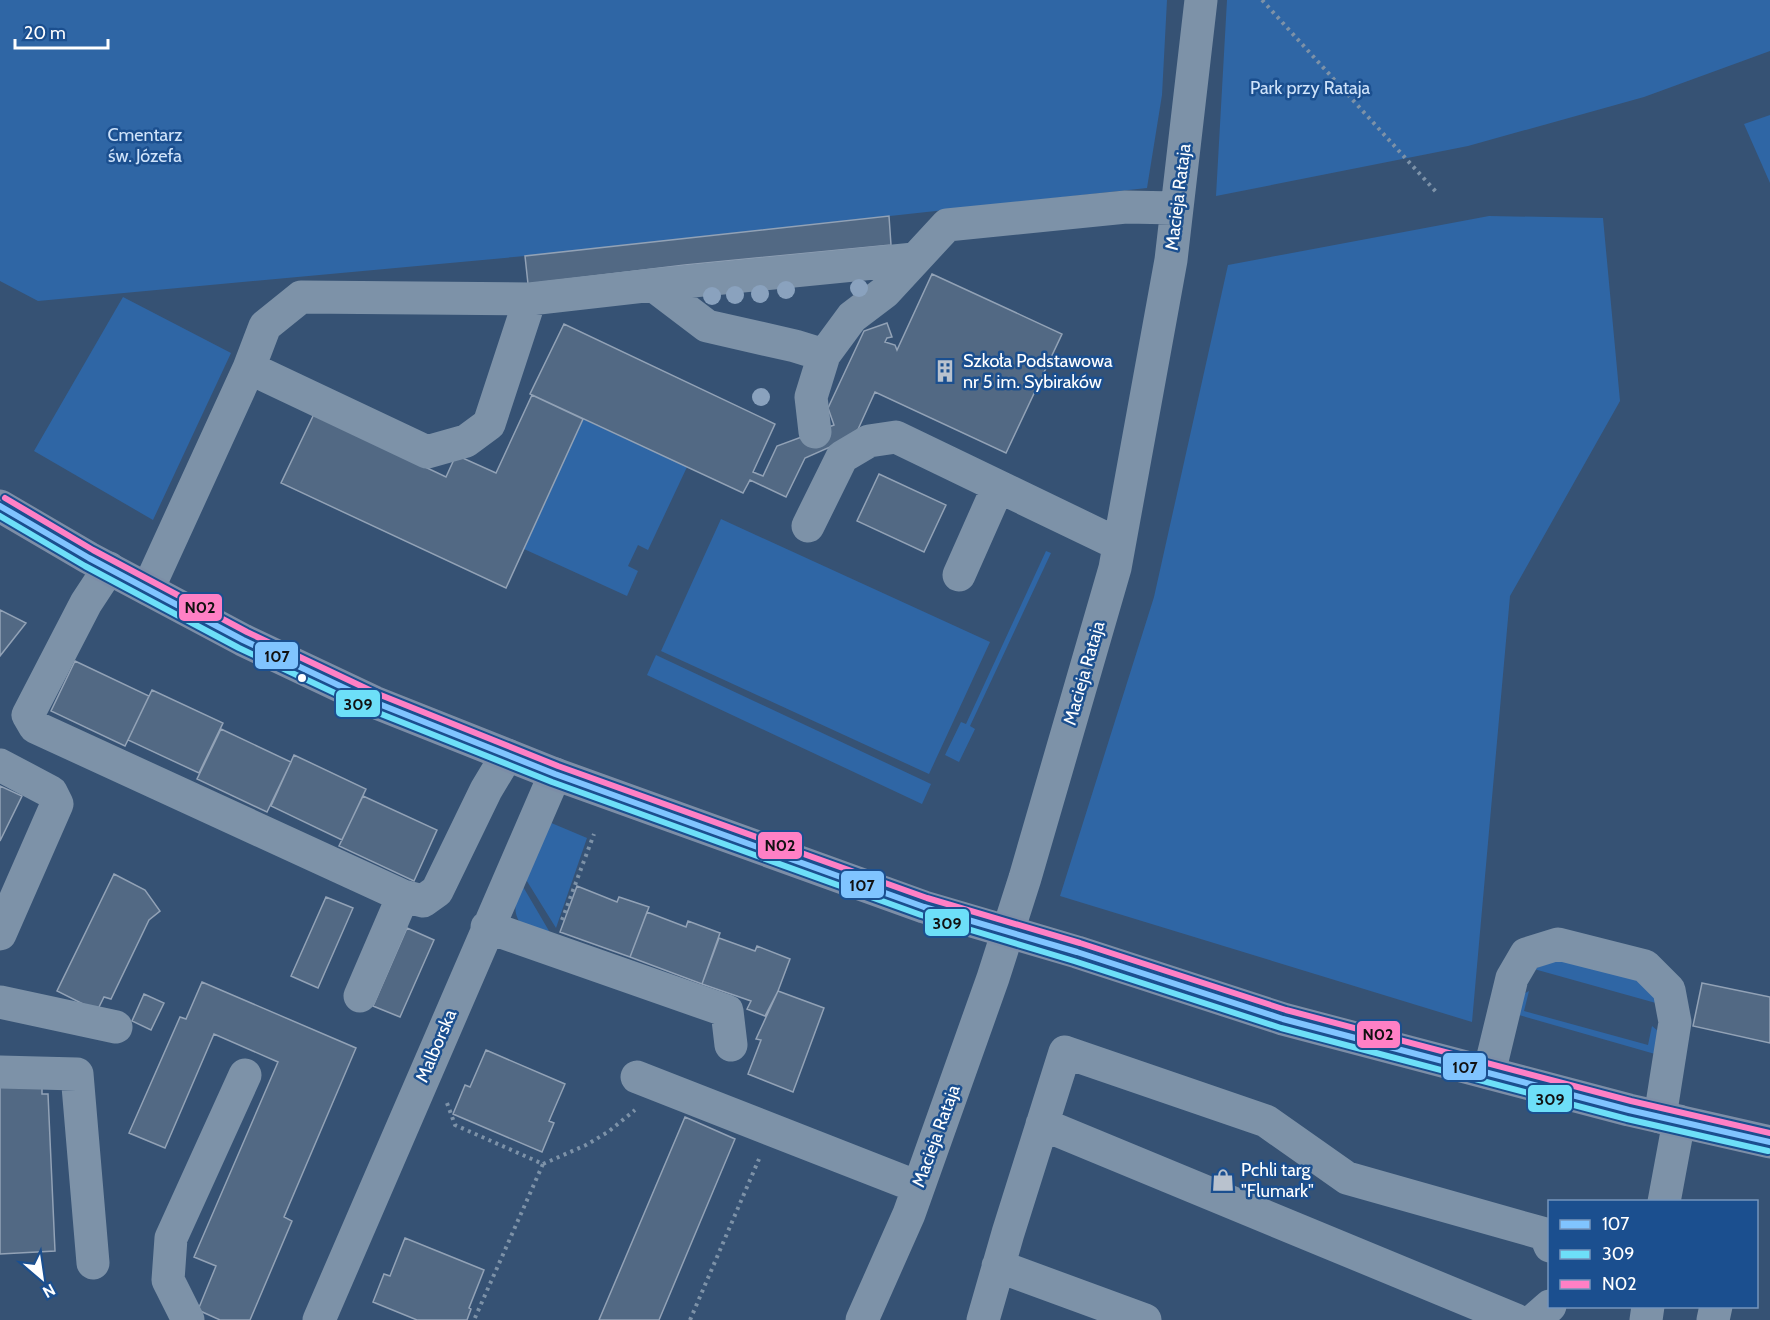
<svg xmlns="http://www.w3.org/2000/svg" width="1770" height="1320" font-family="Cabin,sans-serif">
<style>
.green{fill:#2f66a5}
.building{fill:#526984;stroke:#92a2b6;stroke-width:1.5}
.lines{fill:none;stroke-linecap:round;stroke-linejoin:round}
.path{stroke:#7d92a8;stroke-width:4;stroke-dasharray:3 4.5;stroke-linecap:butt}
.minor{stroke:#7d92a8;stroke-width:33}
.major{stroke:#7d8ea7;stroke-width:33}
.bus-1-casing{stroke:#1b4f8f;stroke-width:10}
.bus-2-casing{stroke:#1b4f8f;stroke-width:10}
.bus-3-casing{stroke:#1b4f8f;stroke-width:10}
.bus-1{stroke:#80c4ff;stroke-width:6}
.bus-2{stroke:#6ddff8;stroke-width:6}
.bus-3{stroke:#ff80c5;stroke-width:6}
.tree{fill:#8aa2be}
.bus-dot{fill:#fff;stroke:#1b4f8f;stroke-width:2}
.labels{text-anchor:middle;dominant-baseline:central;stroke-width:5;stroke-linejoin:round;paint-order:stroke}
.park-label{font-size:18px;fill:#cfe3fa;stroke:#1b4f8f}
.street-label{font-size:18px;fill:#fff;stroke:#1b4f8f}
.poi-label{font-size:18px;fill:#fff;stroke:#1b4f8f;text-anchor:start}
.line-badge{stroke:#1b4f8f;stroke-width:2}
.pale-badge-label{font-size:16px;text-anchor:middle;font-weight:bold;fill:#111}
</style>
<rect width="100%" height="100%" fill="#365274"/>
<path class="green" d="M0,0h1167l-5,95 -15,93 -622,68 -487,45 -38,-20z
M1227,0h543v51l-126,46 -176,49 -252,50z
M1770,115v68l-26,-59z
M1489,216l114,2 17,183 -110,195 -38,426 -412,-126 94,-299 74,-332z
M123,297l108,56 -78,167 -119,-69z
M583,419l104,48 -39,83 -10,-5 -10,21 10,5 -11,25 -103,-47z
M721,519l269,123 -61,132 -268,-123z
M1046,551l5,2 -81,173 5,3 -16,33 -14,-7 16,-33 5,2z
M656,655l275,129 -9,20 -275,-129z
M549,822l38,16 -31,90 -31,-50z
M522,885l30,51 -28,-7c-13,-18 -9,-24 -2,-44z
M1566,956l85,23 12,26 -129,-36z
M1529,991l-5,20 124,34 4,-19 6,5 -3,23 -143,-41 6,-16z"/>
<path class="building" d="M889,216l2,29 -206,20 -157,19 -3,-28z
M932,274l130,60 -56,119 -131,-61 -20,44 -50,22 -19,39 -36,-17 -7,13 -213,-99 34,-70 211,100 -22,48 10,4 14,-30 57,-21 -6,-17 36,-77 23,-8 5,14 -5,1 -2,4 10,3 2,5z
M532,395l51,24 -77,169 -225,-105 33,-69 132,63 10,-22 40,18z
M879,474l67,31 -22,47 -67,-31z
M0,610l26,13 -26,33z
M75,661l74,35 -24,50 -74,-35z
M152,690l71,33 -24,50 -71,-33z
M221,729l70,33 -24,50 -70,-33z
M294,755l72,34 -24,51 -71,-34z
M0,786l22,10 -22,45z
M363,796l74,34 -23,51 -75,-35z
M114,874l31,16 15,21 -11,9 -38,79 -7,-2 -7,14 -40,-20z
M577,886l40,16 2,-5 30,10 -19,50 -70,-25z
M326,897l27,11 -35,80 -27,-12z
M647,912l39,15 2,-6 32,12 -18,51 -72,-27z
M407,928l27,12 -34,77 -27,-11z
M719,938l36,13 2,-5 33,13 -12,32 -13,25 -18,-7 4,-8 -49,-17z
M202,982l154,66 -72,169 8,4 -42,99h-30l-22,-10 18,-44 -22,-9 84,-195 -64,-28 -49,114 -36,-15 51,-116 6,2z
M1702,983l68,14v46l-77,-17z
M778,991l46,17 -31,84 -45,-18 13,-34 -5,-1z
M144,994l20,9 -13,27 -19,-9z
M486,1050l79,34 -16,37 5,2 -12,29 -89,-38 12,-29 5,2z
M0,1080l42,5v9h6l7,157 -55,3z
M685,1117l50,22 -76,181h-60z
M405,1238l79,32 -15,38 2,1 -4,11h-50l-44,-18 11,-28 6,2z"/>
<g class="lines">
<path class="path" d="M1262,0l176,194
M562,920l32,-86
M447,1103l8,22 88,39 -69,156
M543,1164l43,-19 22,-13 27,-22
M690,1320l69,-161"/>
<path class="minor" d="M653,285l54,41 88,20 29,9 28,-38 33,-25 62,-67 179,-18 51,1
M530,299l-41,125 -23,17 -39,11 -178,-84 16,-42 36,-29 229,2 123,-14 261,-26
M815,432l-4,-35 13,-42
M808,526l34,-69 27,-16 27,-4 222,107
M109,568l-23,35 -58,112 7,12 368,169 -43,100
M959,575l39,-88
M148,589l101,-221
M0,765l51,27 6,12 -57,130
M403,896l20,5 14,-10 49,-101 21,-35
M487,927l240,84 4,34
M0,1002l116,25
M0,1072l77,2 16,189
M1489,1073l23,-95 14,-24 32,-10 87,22 24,24 6,32 -15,95
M637,1077l281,110
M1042,1124l474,196
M1664,1202l15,-81
M998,1266l147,54
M188,1320l-20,-40 3,-42 74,-163
M319,1320l236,-546
M862,1320l47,-106 84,-236 32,-100 90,-310 56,-308 30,-260
M983,1320l25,-87 57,-181 201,69 81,57 198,56 5,12
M1534,1320l16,-14
M1646,1320l2,-14
M1713,1320l3,-14"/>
<path class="major" d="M0,506l89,52 154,82 131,62 181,72 369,133 153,45 206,67 346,91 141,32"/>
<g class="bus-1-casing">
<path id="bus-1" d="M0,506l89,52 154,82 131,62 181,72 369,133 153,45 206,67 346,91 141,32"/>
</g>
<g class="bus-2-casing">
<path id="bus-2" d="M0,516l85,50 154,82 132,62 181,72 369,133 153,46 207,67 346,91 141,32"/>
</g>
<g class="bus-3-casing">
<path id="bus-3" d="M5,498l88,52 154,82 131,62 180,72 369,132 153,45 206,67 345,91 139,32"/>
</g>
<use href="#bus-1" class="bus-1"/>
<use href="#bus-2" class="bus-2"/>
<use href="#bus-3" class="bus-3"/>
</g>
<g class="tree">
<circle cx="859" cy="288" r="9"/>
<circle cx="786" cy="290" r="9"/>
<circle cx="760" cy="294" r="9"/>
<circle cx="735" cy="295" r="9"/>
<circle cx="712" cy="296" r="9"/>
<circle cx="761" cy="397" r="9"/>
</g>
<defs>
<g id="building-bare" transform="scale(1.8)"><path d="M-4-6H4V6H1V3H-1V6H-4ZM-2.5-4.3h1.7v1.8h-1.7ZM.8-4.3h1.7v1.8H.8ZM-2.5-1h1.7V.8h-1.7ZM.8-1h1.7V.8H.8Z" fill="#b9c2ce" stroke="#1b4f8f" stroke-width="2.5" paint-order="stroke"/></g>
<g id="shop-bare" transform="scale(1.8)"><path d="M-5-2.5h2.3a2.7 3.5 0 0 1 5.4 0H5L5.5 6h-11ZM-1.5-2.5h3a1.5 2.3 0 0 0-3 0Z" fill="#b9c2ce" stroke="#1b4f8f" stroke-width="2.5" paint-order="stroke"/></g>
</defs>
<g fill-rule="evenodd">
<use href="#building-bare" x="945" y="371"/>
<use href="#shop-bare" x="1223" y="1180"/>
</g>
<circle class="bus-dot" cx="302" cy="678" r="5"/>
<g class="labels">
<g class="park-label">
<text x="1310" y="88">Park przy Rataja</text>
<text x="145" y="135">Cmentarz<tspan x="145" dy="21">św. Józefa</tspan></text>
</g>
<g class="street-label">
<text transform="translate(1178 197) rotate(-83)">Macieja Rataja</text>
<text transform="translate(1084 673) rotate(-74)">Macieja Rataja</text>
<text transform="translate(436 1046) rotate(-67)">Malborska</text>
<text transform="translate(936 1136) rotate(-70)">Macieja Rataja</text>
</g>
<g class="poi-label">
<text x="963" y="361">Szkoła Podstawowa<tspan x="963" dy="21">nr 5 im. Sybiraków</tspan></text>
<text x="1241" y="1170">Pchli targ<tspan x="1241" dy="21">"Flumark"</tspan></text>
</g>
</g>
<g class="line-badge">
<rect x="178" y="593" width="45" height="29" rx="6" fill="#ff80c5"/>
<rect x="254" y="641" width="45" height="29" rx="6" fill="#80c4ff"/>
<rect x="335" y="689" width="46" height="29" rx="6" fill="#6ddff8"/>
<rect x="757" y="831" width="46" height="29" rx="6" fill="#ff80c5"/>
<rect x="840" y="870" width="45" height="29" rx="6" fill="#80c4ff"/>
<rect x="924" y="908" width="46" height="29" rx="6" fill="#6ddff8"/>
<rect x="1356" y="1020" width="45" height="29" rx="6" fill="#ff80c5"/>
<rect x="1442" y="1052" width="45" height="29" rx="6" fill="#80c4ff"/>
<rect x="1527" y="1084" width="46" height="29" rx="6" fill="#6ddff8"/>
</g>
<g class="pale-badge-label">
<text x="200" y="613">N02</text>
<text x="277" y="662">107</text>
<text x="358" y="710">309</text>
<text x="780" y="851">N02</text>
<text x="862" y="891">107</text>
<text x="947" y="929">309</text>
<text x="1378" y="1040">N02</text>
<text x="1465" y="1073">107</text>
<text x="1550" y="1105">309</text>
</g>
<rect x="1548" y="1200" width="210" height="108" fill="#1b4f8f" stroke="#7695bc" stroke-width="1.5"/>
<rect x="1560" y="1220" width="30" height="9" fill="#80c4ff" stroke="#7695bc" stroke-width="1.5"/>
<text x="1602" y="1230" font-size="18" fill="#ffffff">107</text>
<rect x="1560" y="1250" width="30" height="9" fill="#6ddff8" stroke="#7695bc" stroke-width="1.5"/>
<text x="1602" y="1260" font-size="18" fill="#ffffff">309</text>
<rect x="1560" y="1280" width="30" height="9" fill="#ff80c5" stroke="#7695bc" stroke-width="1.5"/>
<text x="1602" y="1290" font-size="18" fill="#ffffff">N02</text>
<g transform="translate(42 1278) rotate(151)" stroke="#1b4f8f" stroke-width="4.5" paint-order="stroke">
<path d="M0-4.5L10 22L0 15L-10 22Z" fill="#ffffff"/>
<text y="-9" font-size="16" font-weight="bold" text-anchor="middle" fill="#ffffff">N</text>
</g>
<path d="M15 39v9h93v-9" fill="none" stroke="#ffffff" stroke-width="3"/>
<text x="24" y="39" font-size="18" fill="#ffffff" stroke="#1b4f8f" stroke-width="4.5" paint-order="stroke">20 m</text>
</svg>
